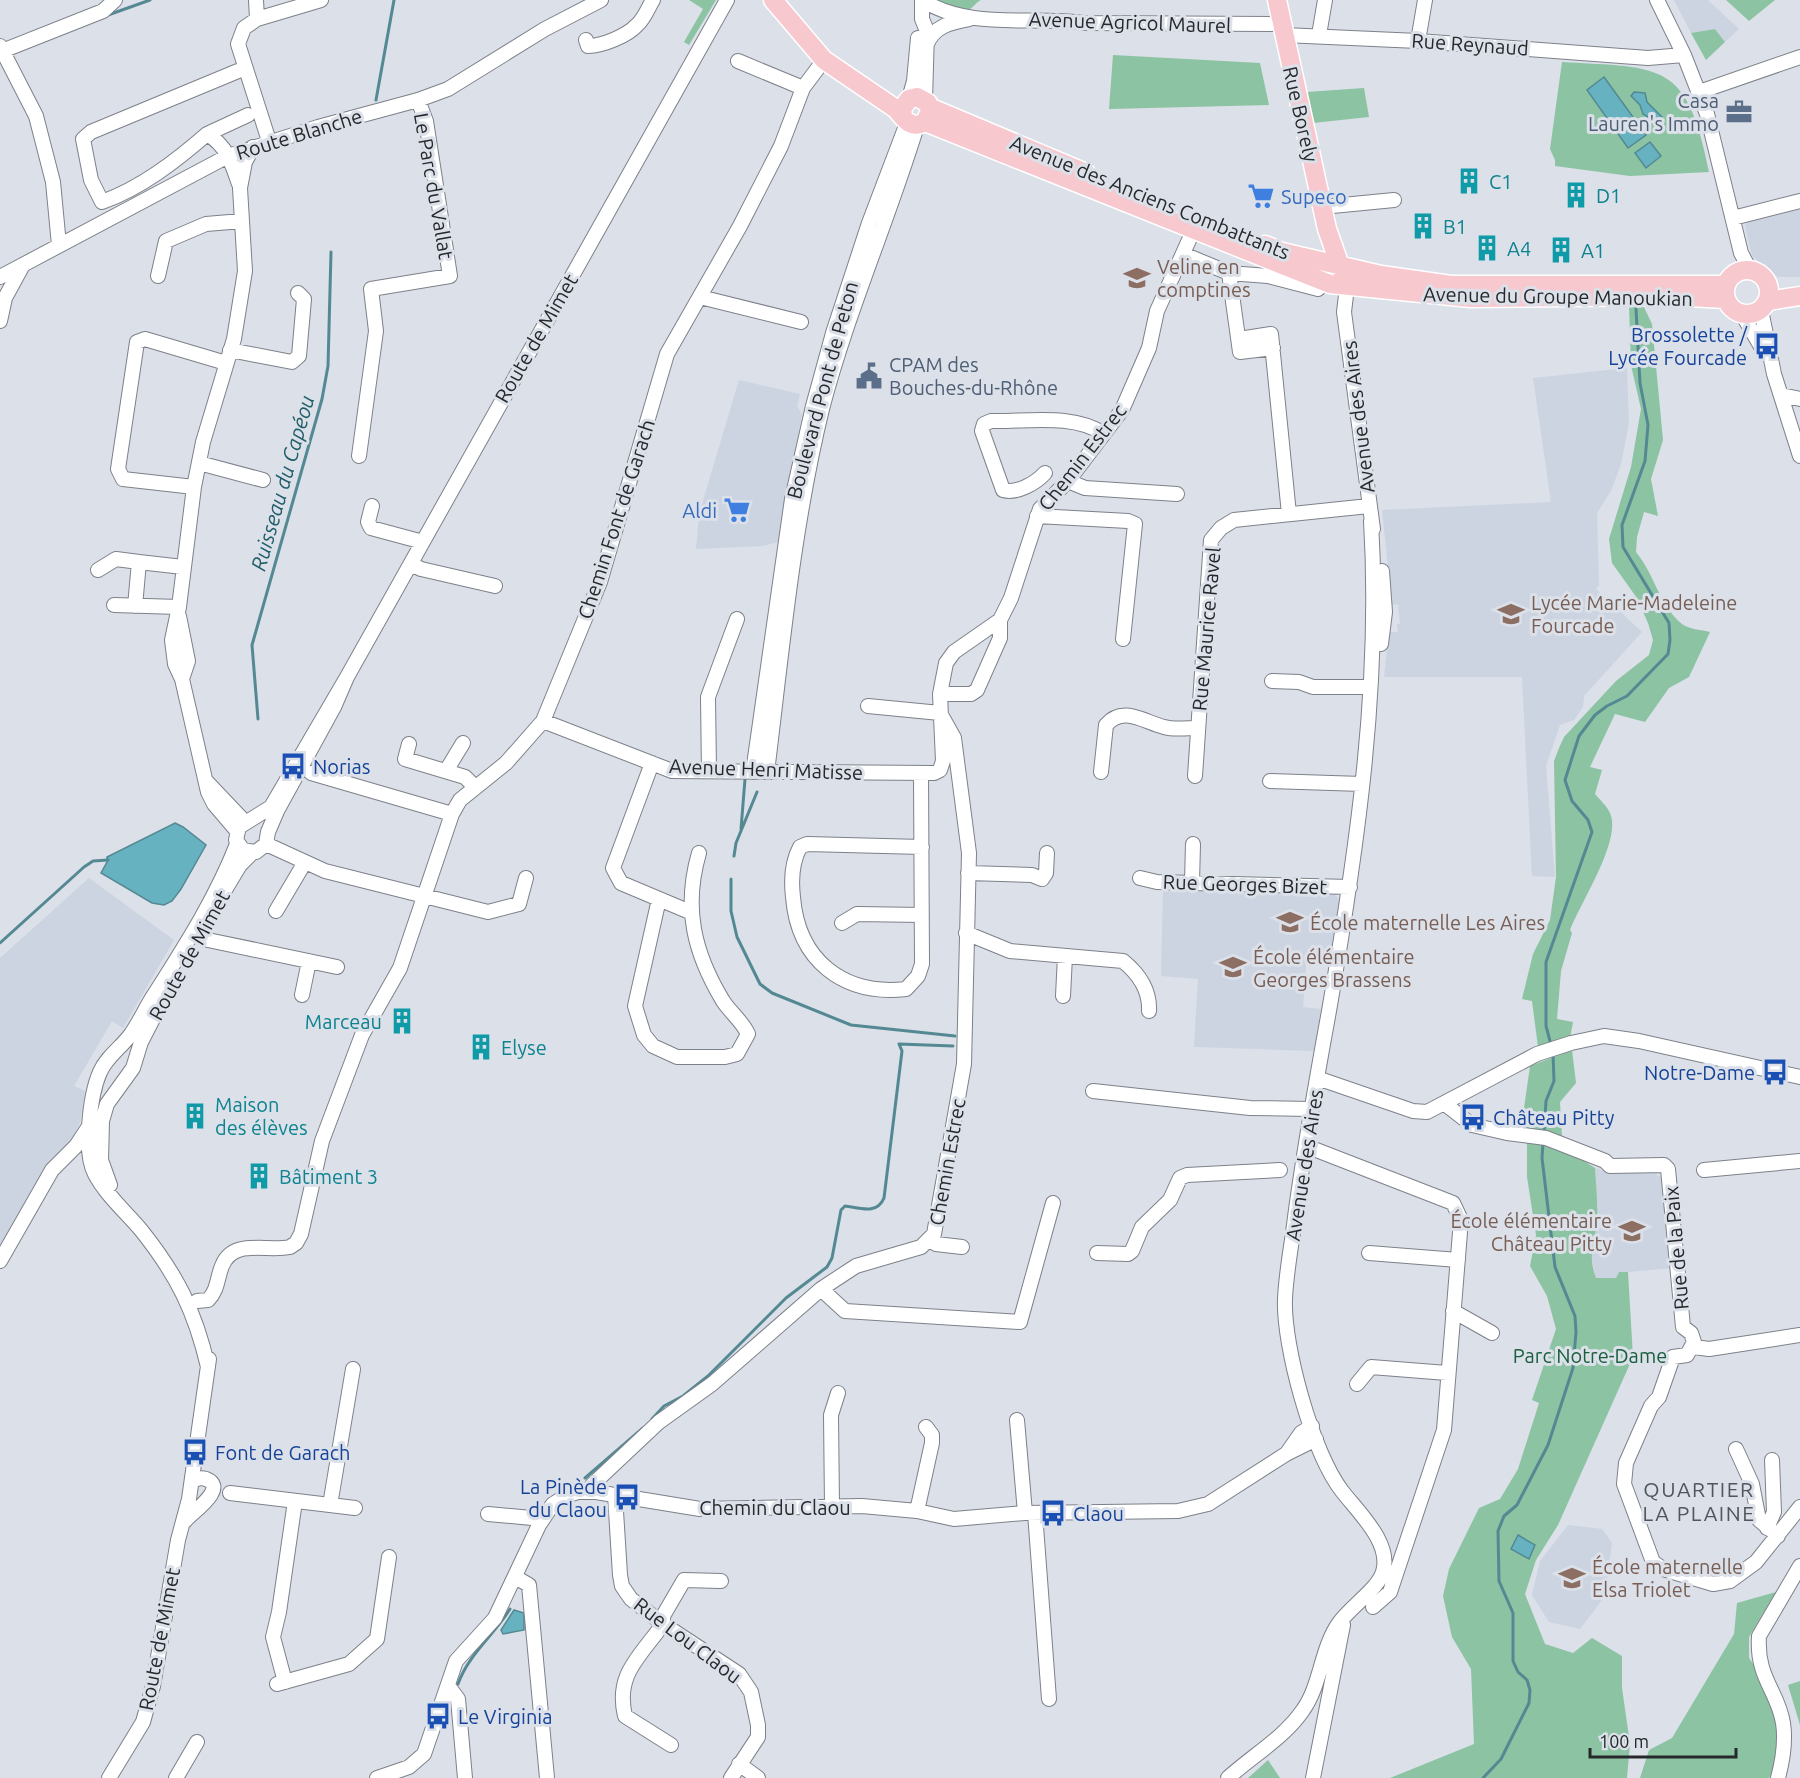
<svg xmlns="http://www.w3.org/2000/svg" width="1800" height="1778" font-family="Ubuntu,sans-serif">
<style>
.built{fill:#ccd4e2}
.green{fill:#8cc3a3}
.water{fill:#67b2c0;stroke:#548993;stroke-width:1.5}
.lines{fill:none;stroke-linecap:round;stroke-linejoin:round}
.stream{stroke:#548993;stroke-width:3}
.minor-casing{stroke:#7d8189;stroke-width:16}
.major-casing{stroke:#fff;stroke-width:21}
.minor{stroke:#fff;stroke-width:14}
.major{stroke:#f7c8ce;stroke-width:18}
.labels{text-anchor:middle;dominant-baseline:central;stroke-width:6;stroke-linejoin:round;paint-order:stroke}
.street-label{font-size:20px;fill:#26282b;stroke:#dbe0e9}
.service-label{font-size:20px;fill:#4e5e75;stroke:#dbe0e9;text-anchor:end}
.culture-label{font-size:20px;fill:#0d838f;stroke:#dbe0e9;text-anchor:start}
.shop-label{font-size:20px;fill:#366cbe;stroke:#dbe0e9;text-anchor:start}
.education-label{font-size:20px;fill:#785e54;stroke:#dbe0e9;text-anchor:start}
.transit-label{font-size:20px;fill:#164399;stroke:#dbe0e9;text-anchor:start}
.park-label{font-size:20px;fill:#1a5e3e;stroke:#dbe0e9}
.water-label{font-size:21px;font-style:italic;fill:#205e69;stroke:#dbe0e9}
.neighbourhood-label{font-size:21px;letter-spacing:1.5px;fill:#51555c;stroke:#dbe0e9}
</style>
<rect width="100%" height="100%" fill="#dbe0e9"/>
<path class="built" d="M1674,0h34l31,29 -14,13 -10,-13 -24,4z
M1800,208v69h-22l-26,-21 -7,-31 4,-4z
M1627,368l2,55 -8,41 -10,27 -14,22 2,72 -3,4 46,43 -58,64 -1,11 -9,13 -14,5 -14,41 9,111 -23,-1 -10,-199h-138l5,-45h9l-1,-8h3l-2,-20 -6,1 -10,-95 169,-8 -18,-124z
M739,380l61,14 -3,12 5,9 -24,127 -15,4 -67,3 3,-35z
M89,878l85,62 -51,88 -11,-7 -38,65 11,5 -5,31 -8,18 -25,28 -47,80v-290z
M1163,888l171,5 6,8 -9,54 -24,-2 -4,54 18,2 -7,42 -120,-4 4,-68 -37,-3z
M1595,1168l9,3 52,-1 1,6h9l6,92 -53,5 -3,5h-20l-6,-26 7,-29z
M1568,1525l34,4 10,14 -7,53 -25,33 -31,-7 -17,-27 8,-34z"/>
<path class="green" d="M689,0h27l-27,45 -5,-3 19,-33z
M937,0h44c-5,2 -7,7 -11,9 -10,5 -26,-3 -33,-9z
M1726,0h49l-26,21z
M1715,29l10,13 -19,18 -15,-27z
M1113,55l147,8 9,42 -160,4z
M1562,62c101,6 125,-1 147,110l-79,4 -75,-10v-6l-5,-11z
M1364,88l5,29 -56,6 -3,-2 -3,-29z
M1629,305h14l9,19 11,116 -12,39 7,37 -14,-4 -7,25 -1,15c19,23 23,53 46,72 6,5 20,6 28,8l-21,45 -20,11 -24,34 -30,-8 -25,53 12,3 -7,24c5,6 12,12 15,19 12,27 -29,88 -40,117l2,3 -11,38 -4,48 16,3 -3,16 -32,9 -6,-46 -10,-2 11,-45 17,-34 6,-43 -2,-116 5,-13 5,-11 52,-56 33,-26 4,-15 -5,-17 -11,-25 -25,-35 -3,-24 22,-72 10,-58 -10,-44z
M1572,1050l4,33 -16,19 2,35 5,13 28,18c1,18 3,36 2,53 -2,24 -10,32 -1,57h20l3,-6h9l5,85 -75,168 -22,35 -11,34 20,50 28,9 19,-15 30,18v32l8,56 -3,34h-237l84,-34 -3,-75 -19,-32 -9,-41 6,-27 30,-61 21,-9 18,-30 21,-66 -7,-3 24,-71 -9,-33 -17,-30 6,-31 -9,-58v-36l-6,-12 9,-63z
M1776,1592l-27,45v21l24,34 10,21 -6,53 -8,12h-129l9,-28 23,-12 62,-104 3,-31z
M1800,1681v44l-12,-40z
M1268,1760l12,18h-32z"/>
<path class="water" d="M1604,77l42,58 -18,13 -41,-58z
M1634,92l11,1 2,9 15,15 -2,13 -4,1 -5,-12 -8,-5 -3,-9 -9,-9z
M1650,142l11,14 -15,12 -11,-15z
M175,823l8,4 23,18 -25,44 -9,12 -8,4 -12,-2 -51,-30 6,-11v-5z
M1518,1535l17,10 -6,14 -18,-10z
M514,1610l10,3v17l-21,4 -2,-4z"/>
<g class="lines">
<path class="stream" d="M108,15l42,-15
M376,100l18,-100
M258,719l-6,-74 70,-246 6,-33 3,-114
M741,829l4,-50
M734,856l2,-13 21,-51
M731,879v32l6,26 23,47 12,9 79,32 104,11
M0,943l84,-76 9,-6 15,-1
M1551,1045l-5,-19v-64l46,-130 -4,-12 -16,-19 -7,-21 14,-44 16,-21 12,-9 20,-10 41,-42 2,-14 -1,-17 -46,-76 -1,-22 23,-64 3,-36 -8,-42 -4,-74
M1544,1133l2,-32 8,-20 -1,-27
M652,1419l12,-13 19,-10 25,-20 78,-78 41,-31 5,-9 9,-48 4,-4c15,2 32,9 39,-8l18,-147 -3,-7 54,2
M585,1478l58,-50
M458,1684c10,-29 36,-49 52,-75
M1483,1778l18,-19 28,-56 1,-13 -3,-10 -9,-8 -5,-11v-48l-14,-32 -1,-50 6,-15 13,-11 31,-60 25,-77 3,-36 -1,-16 -20,-49 -13,-109 1,-15"/>
<g class="minor-casing">
<path id="minor" d="M256,0l1,19
M922,0c46,30 110,16 162,23l198,1
M922,0v19l5,12 -2,69
M1657,0l27,55 23,59 34,139 9,17
M1284,35l134,6 230,17 36,-3
M1319,35l6,-35
M586,40l2,6c14,0 39,-10 49,-21 7,-6 11,-17 16,-25
M1418,41l7,-41
M927,44c7,-18 25,-22 42,-25
M0,46l36,70 17,66 6,63
M2,51l101,-40 12,-11
M738,61l65,27
M1699,92l101,-35
M909,99l5,-18 4,-43
M207,134c-31,27 -66,54 -105,68l-11,-22 -8,-41 8,-7 147,-61
M269,141l-31,-97 6,-16 13,-9 64,-19
M239,184c-7,-21 -13,-39 -32,-50l41,-19
M1322,207l72,-7
M1733,218l67,-17
M1183,254l46,19 11,79 33,-4
M1229,273l39,3 50,13
M158,276l8,-35 40,-17 36,-3
M0,277l228,-121 90,-29 100,-27 30,-11 97,-60 56,-29
M1347,287l-3,25 29,217
M700,297l101,25
M1761,310l13,64 26,82
M1742,314l21,36
M0,321l5,-23 18,-33
M1239,339l32,-5 18,180
M230,350l62,12 7,-6 5,-57 -6,-6
M1781,395l19,4
M359,456l17,-125 -5,-42 79,-13 -24,-155 -8,-21
M199,463l64,17
M1045,473c-9,10 -28,21 -42,17l-21,-59 2,-7 7,-3c36,1 82,-8 113,13
M1068,481l17,7 92,6
M194,487l-71,-8 -5,-10 19,-127 8,-3 81,24
M372,506l-4,16 3,6 52,14
M1037,516l91,5 7,3 -12,115
M411,564l10,5 74,17
M98,570l18,-11 23,3
M114,605l65,2
M135,606l4,-44 44,5
M179,616l9,45 -6,18
M1381,644l4,-32 -3,-41
M347,677l-13,30 -57,104 -9,21 -2,12 -10,8 -13,-2 -7,-10 3,-13 32,-20 76,-130 380,-677
M1272,681l27,1 14,5h57
M940,694h31l6,-4 23,-52v-18
M868,706l72,7
M543,721l129,50 262,2 6,-3 3,-9 -3,-67 6,-31 8,-11 46,-32 11,-22 29,-89 28,-28 54,-71 27,-62 8,-37 37,-82
M409,744l-4,15 60,18 9,9
M652,763l-39,105 8,15 69,29
M446,771l17,-28
M709,771l-1,-74 29,-78
M753,772l39,-273 21,-93 20,-73 36,-110 38,-100
M767,772c15,-121 26,-244 55,-363 25,-96 66,-188 95,-283
M1101,772l5,-47c17,-20 38,-3 58,2 10,3 23,1 34,1
M311,773l141,41
M921,773l1,191 -4,12 -12,13c-63,7 -108,-29 -113,-92 -2,-17 -1,-35 7,-50l7,-3 115,3
M1195,776l16,-236 10,-12 13,-8 135,-14
M1270,781l92,3
M207,782l38,40
M237,831l-23,-27 -6,-12 -26,-113 -7,-15 -3,-24 7,-33 15,-120 9,-45 31,-103 11,-68 -5,-83 5,-26 8,-15
M266,844l59,27 163,41 31,-8 7,-26
M968,873l64,2 10,4 4,-6 1,-20
M1140,878l17,4 193,5
M1192,882l1,-38
M659,899l-24,107 9,29 9,11 24,11h48l12,-3 11,-20c-5,-12 -18,-22 -25,-33 -29,-48 -40,-93 -24,-148
M216,905l24,-40 12,-12
M276,911l29,-49
M842,923l15,-9 65,1
M194,931l14,9 129,27
M966,933l44,18 113,10c16,13 27,30 26,50
M302,995l7,-34
M1063,996l2,-40
M1317,1078l96,33 14,1 110,-58 34,-11 33,-7 35,5 161,36
M1093,1091l157,17 61,1
M1445,1104l27,21 35,8 39,5 59,23 5,5 54,-1 4,4 15,158 8,6 3,9 -7,13 -14,2 -14,40 -8,9 -25,57 -2,21 29,78 10,7 50,15 17,-3 26,-19 44,-55
M1306,1146l147,57 8,17 -17,210 -54,162 -17,15
M1704,1170l96,-9
M110,1185l-9,-25 1,-39 5,-17 26,-36 8,-26 34,-66
M931,1240l5,4 26,3
M1097,1253l31,1 4,-3 10,-24 28,-27 10,-22 7,-3 93,-5
M1369,1253l89,7
M0,1261l52,-91 24,-24 13,-20
M821,1289l24,22 175,11 33,-119
M197,1301l11,-1c10,-10 9,-22 14,-34 11,-28 44,-14 68,-19l6,-4 5,-9 21,-93 40,-106 38,-67 52,-154 8,-14 46,-37 37,-42 57,-139 67,-228 73,-128 41,-80 22,-58 21,-28
M1453,1311l39,22
M1694,1347l15,2 91,-14
M208,1367c-13,-56 -31,-92 -67,-137 -15,-18 -35,-35 -46,-56 -12,-22 -5,-79 5,-102 7,-16 21,-24 31,-38 9,-13 15,-27 23,-39 31,-49 62,-97 83,-151
M1357,1384l14,-17 76,6
M1017,1420l8,93
M1736,1449l16,35 7,36 19,16
M1287,1453l14,-20 11,-7
M590,1492l2,-7 67,-63 53,-38 109,-95 35,-23 65,-19 13,-13 30,-170 5,-211 -15,-115 -14,-25
M230,1493l125,15
M615,1495l5,80 2,11 9,13 32,25 76,50 12,18 7,33v12l-27,41
M330,1505l23,-136
M832,1507l-1,-92 7,-22
M917,1511l15,-68v-8l-6,-8
M1035,1513l14,186
M488,1514l55,5
M185,1521c7,-9 44,-33 21,-42 -6,-2 -9,0 -14,2
M1767,1528l7,-16 -2,-52
M515,1577l14,8 18,193
M285,1682l-12,-45 6,-25 16,-111
M277,1684l72,-20 28,-25 12,-82
M449,1687l9,12 7,79
M671,1745l-46,-29c-10,-42 15,-59 38,-92v-8l21,-36 37,1
M739,1764l19,14
M109,1778l34,-56 10,-36 25,-146 11,-41 20,-140
M176,1778l21,-36
M377,1778l32,-11 15,-13 32,-93 39,-43 44,-93 14,-21 15,-9 10,-3h18l104,17 162,-3 55,5 37,8 71,-6 153,-2 30,-7 78,-50 30,-15
M1228,1778c25,-23 56,-40 75,-68 18,-25 18,-62 36,-87 11,-16 39,-34 44,-51 9,-29 -25,-60 -41,-81 -29,-37 -59,-145 -57,-192 1,-25 6,-50 9,-74 9,-72 22,-143 35,-214 28,-162 52,-326 42,-490
M1313,1778l30,-153
M1778,1778c22,-83 -23,-82 -19,-142l41,-70"/>
</g>
<g class="major-casing">
<path id="major" d="M773,0l51,60 72,49c8,10 15,21 29,13l5,-11 -2,-8 -11,-6 -8,2 -7,10 1,8
M1277,0l50,229 16,45
M929,107l157,66
M925,122l405,162 141,14 197,-2 58,3
M1265,245l17,7 99,23 70,10h275
M1725 292a22 22 0 1 1 44 0a22 22 0 1 1-44 0Z
M1768,301l32,-5"/>
</g>
<use href="#minor" class="minor"/>
<use href="#major" class="major"/>
</g>
<defs>
<g id="office-bare" transform="scale(2.07)"><path d="M-6-3h4V-5.5h4V-3h4V5H-6ZM-1-4.5V-3h2v-1.5ZM-6 0V1H6V0Z" fill="#5c6f8a" stroke="#dbe0e9" stroke-width="2.5" paint-order="stroke"/></g>
<g id="building-bare" transform="scale(2.07)"><path d="M-4-6H4V6H1V3H-1V6H-4ZM-2.5-4.3h1.7v1.8h-1.7ZM.8-4.3h1.7v1.8H.8ZM-2.5-1h1.7V.8h-1.7ZM.8-1h1.7V.8H.8Z" fill="#0f9aa8" stroke="#dbe0e9" stroke-width="2.5" paint-order="stroke"/></g>
<g id="supermarket-bare" transform="scale(2.07)"><path d="M-6-5.5h2.5l.6 2H6L4.5 2H-2.5L-4.4-4H-6ZM-1.5 3.2a1.3 1.3 0 1 0 .1 0ZM3 3.2a1.3 1.3 0 1 0 .1 0Z" fill="#3f7fe0" stroke="#dbe0e9" stroke-width="2.5" paint-order="stroke"/></g>
<g id="school-bare" transform="scale(2.07)"><path d="M0-5L7-2L0 1L-7-2ZM-4 1L0 2.5L4 1V4Q0 6-4 4Z" fill="#8d6e63" stroke="#dbe0e9" stroke-width="2.5" paint-order="stroke"/></g>
<g id="bus-bare" transform="scale(2.07)"><path d="M-5-6H5V4H4V6H2V4H-2V6H-4V4H-5ZM-3.5-4V0h7V-4ZM-3.5 1.2v1.5H-2V1.2ZM2 1.2v1.5H3.5V1.2Z" fill="#1a4fb4" stroke="#dbe0e9" stroke-width="2.5" paint-order="stroke"/></g>
<g id="civic-bare" transform="scale(2.07)"><path d="M-.6-6.5H3V-4.5H.6V-3L4-1V1h2V6H-6V1h2V-1L-.6-3ZM-1.2 2.5V6h2.4V2.5Z" fill="#5c6f8a" stroke="#dbe0e9" stroke-width="2.5" paint-order="stroke"/></g>
</defs>
<g fill-rule="evenodd">
<use href="#office-bare" x="1739" y="112"/>
<use href="#building-bare" x="1469" y="181"/>
<use href="#building-bare" x="1576" y="195"/>
<use href="#supermarket-bare" x="1261" y="196"/>
<use href="#building-bare" x="1423" y="226"/>
<use href="#building-bare" x="1487" y="248"/>
<use href="#building-bare" x="1561" y="250"/>
<use href="#school-bare" x="1137" y="278"/>
<use href="#bus-bare" x="1767" y="346"/>
<use href="#civic-bare" x="869" y="376"/>
<use href="#supermarket-bare" x="737" y="510"/>
<use href="#school-bare" x="1511" y="614"/>
<use href="#bus-bare" x="293" y="766"/>
<use href="#school-bare" x="1290" y="922"/>
<use href="#school-bare" x="1233" y="967"/>
<use href="#building-bare" x="402" y="1021"/>
<use href="#building-bare" x="481" y="1047"/>
<use href="#bus-bare" x="1775" y="1072"/>
<use href="#building-bare" x="195" y="1116"/>
<use href="#bus-bare" x="1473" y="1117"/>
<use href="#building-bare" x="259" y="1176"/>
<use href="#school-bare" x="1632" y="1231"/>
<use href="#bus-bare" x="195" y="1452"/>
<use href="#bus-bare" x="627" y="1497"/>
<use href="#bus-bare" x="1053" y="1513"/>
<use href="#school-bare" x="1572" y="1578"/>
<use href="#bus-bare" x="438" y="1716"/>
</g>
<g class="labels">
<g class="street-label">
<text transform="translate(1130 22) rotate(2)">Avenue Agricol Maurel</text>
<text transform="translate(1470 44) rotate(4)">Rue Reynaud</text>
<text transform="translate(1301 114) rotate(77)">Rue Borely</text>
<text transform="translate(299 134) rotate(-17)">Route Blanche</text>
<text transform="translate(434 186) rotate(80)">Le Parc du Vallat</text>
<text transform="translate(1150 197) rotate(22)">Avenue des Anciens Combattants</text>
<text transform="translate(1558 296) rotate(1)">Avenue du Groupe Manoukian</text>
<text transform="translate(536 338) rotate(-60)">Route de Mimet</text>
<text transform="translate(822 390) rotate(-75)">Boulevard Pont de Peton</text>
<text transform="translate(1358 417) rotate(-97)">Avenue des Aires</text>
<text transform="translate(1082 457) rotate(-52)">Chemin Estrec</text>
<text transform="translate(616 519) rotate(-72)">Chemin Font de Garach</text>
<text transform="translate(1206 629) rotate(-85)">Rue Maurice Ravel</text>
<text transform="translate(766 769) rotate(2)">Avenue Henri Matisse</text>
<text transform="translate(1245 884) rotate(2)">Rue Georges Bizet</text>
<text transform="translate(189 955) rotate(-61)">Route de Mimet</text>
<text transform="translate(947 1162) rotate(-80)">Chemin Estrec</text>
<text transform="translate(1304 1165) rotate(-81)">Avenue des Aires</text>
<text transform="translate(1676 1248) rotate(-95)">Rue de la Paix</text>
<text x="775" y="1507">Chemin du Claou</text>
<text transform="translate(159 1639) rotate(-79)">Route de Mimet</text>
<text transform="translate(688 1640) rotate(37)">Rue Lou Claou</text>
</g>
<g class="service-label">
<text x="1719" y="100">Casa<tspan x="1719" dy="23">Lauren's Immo</tspan></text>
<text x="889" y="364" text-anchor="start">CPAM des<tspan x="889" dy="23">Bouches-du-Rhône</tspan></text>
</g>
<g class="culture-label">
<text x="1489" y="181">C1</text>
<text x="1596" y="195">D1</text>
<text x="1443" y="226">B1</text>
<text x="1507" y="248">A4</text>
<text x="1581" y="250">A1</text>
<text x="382" y="1021" text-anchor="end">Marceau</text>
<text x="501" y="1047">Elyse</text>
<text x="215" y="1104">Maison<tspan x="215" dy="23">des élèves</tspan></text>
<text x="279" y="1176">Bâtiment 3</text>
</g>
<g class="shop-label">
<text x="1281" y="196">Supeco</text>
<text x="717" y="510" text-anchor="end">Aldi</text>
</g>
<g class="education-label">
<text x="1157" y="266">Veline en<tspan x="1157" dy="23">comptines</tspan></text>
<text x="1531" y="602">Lycée Marie-Madeleine<tspan x="1531" dy="23">Fourcade</tspan></text>
<text x="1310" y="922">École maternelle Les Aires</text>
<text x="1253" y="956">École élémentaire<tspan x="1253" dy="23">Georges Brassens</tspan></text>
<text x="1612" y="1220" text-anchor="end">École élémentaire<tspan x="1612" dy="23">Château Pitty</tspan></text>
<text x="1592" y="1566">École maternelle<tspan x="1592" dy="23">Elsa Triolet</tspan></text>
</g>
<g class="transit-label">
<text x="1747" y="334" text-anchor="end">Brossolette /<tspan x="1747" dy="23">Lycée Fourcade</tspan></text>
<text x="313" y="766">Norias</text>
<text x="1755" y="1072" text-anchor="end">Notre-Dame</text>
<text x="1493" y="1117">Château Pitty</text>
<text x="215" y="1452">Font de Garach</text>
<text x="607" y="1486" text-anchor="end">La Pinède<tspan x="607" dy="23">du Claou</tspan></text>
<text x="1073" y="1513">Claou</text>
<text x="458" y="1716">Le Virginia</text>
</g>
<g class="park-label">
<text x="1590" y="1355">Parc Notre-Dame</text>
</g>
<g class="water-label">
<text transform="translate(282 483) rotate(-74)">Ruisseau du Capéou</text>
</g>
<g class="neighbourhood-label">
<text x="1699" y="1489">QUARTIER<tspan x="1699" dy="24">LA PLAINE</tspan></text>
</g>
</g>
<path d="M1590 1748v9h146v-9" fill="none" stroke="#26282b" stroke-width="3"/>
<text x="1599" y="1748" font-size="18" fill="#26282b" stroke="#dbe0e9" stroke-width="4.5" paint-order="stroke">100 m</text>
</svg>
